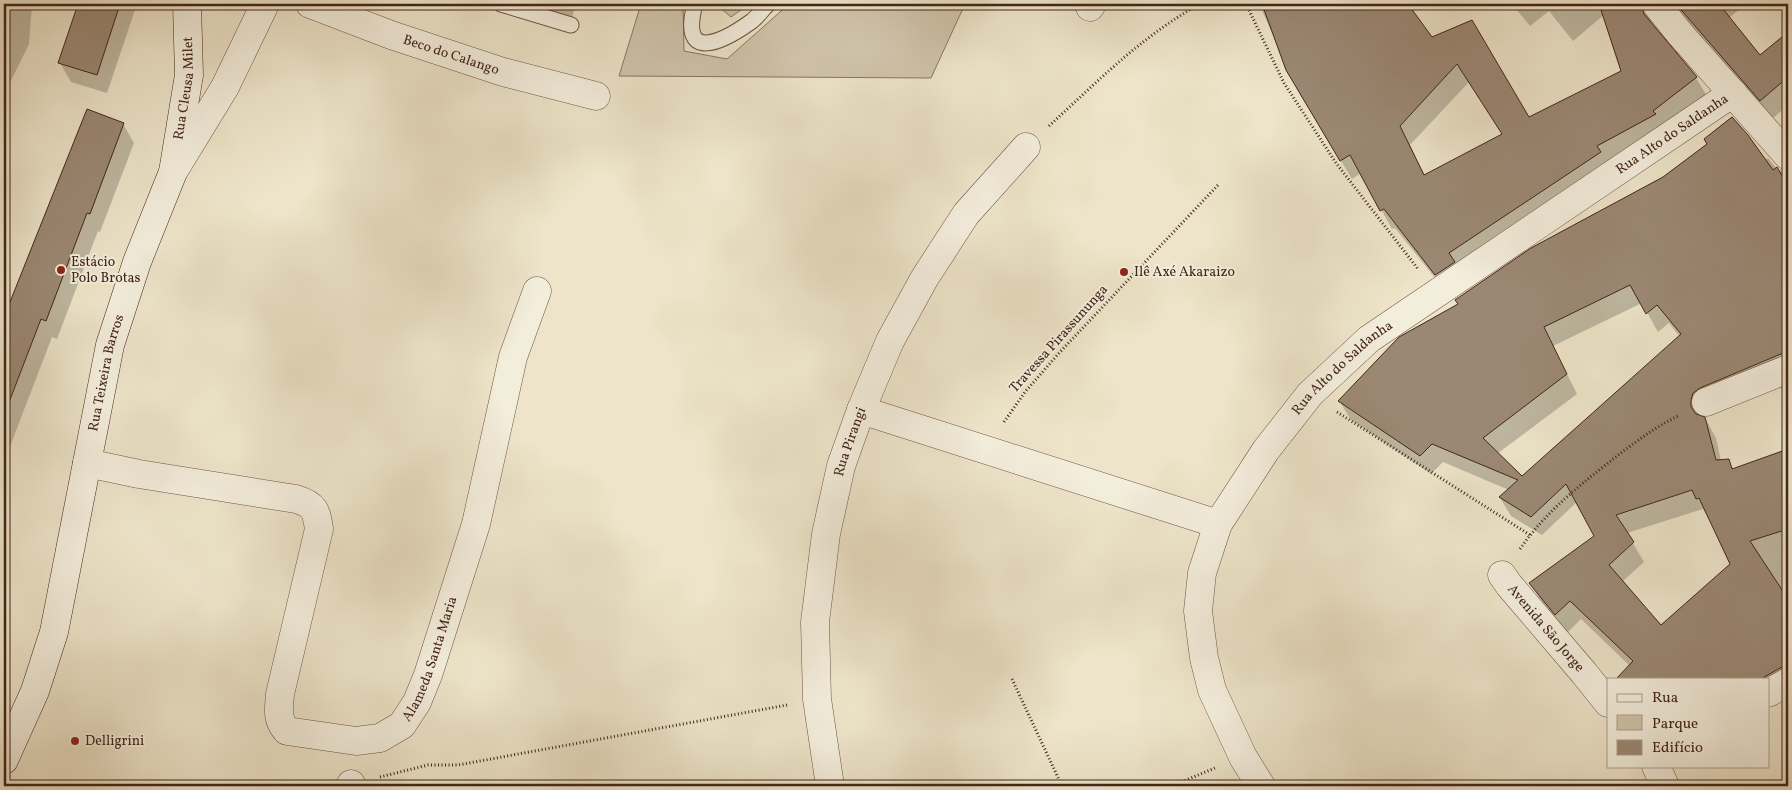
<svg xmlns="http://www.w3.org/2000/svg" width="1792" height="790" font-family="Vollkorn,serif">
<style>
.green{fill:#d0c4ab;stroke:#8a7462}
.shadow{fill:#0003;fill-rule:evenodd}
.building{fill:#9b8874;stroke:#432518;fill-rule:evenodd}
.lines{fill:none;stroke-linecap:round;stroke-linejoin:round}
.service-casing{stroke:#6e5544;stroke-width:17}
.minor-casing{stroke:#6e5544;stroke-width:29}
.tertiary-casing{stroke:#6e5544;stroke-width:29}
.secondary-casing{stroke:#432518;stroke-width:29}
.path{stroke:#432518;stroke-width:3;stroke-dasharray:1 2.5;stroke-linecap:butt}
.service{stroke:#f3eddc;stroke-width:15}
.minor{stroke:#f3eddc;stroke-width:28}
.tertiary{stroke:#f3eddc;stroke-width:28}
.secondary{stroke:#f3eddc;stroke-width:28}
.poi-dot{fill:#8f2418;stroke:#f3eddc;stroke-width:2}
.labels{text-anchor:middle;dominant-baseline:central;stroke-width:4;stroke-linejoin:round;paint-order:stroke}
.street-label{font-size:14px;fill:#432518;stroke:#f3eddc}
.poi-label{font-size:14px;fill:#432518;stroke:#f3eddc;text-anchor:start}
</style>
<rect width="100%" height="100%" fill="#ede4c9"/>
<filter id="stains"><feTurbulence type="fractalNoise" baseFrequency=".004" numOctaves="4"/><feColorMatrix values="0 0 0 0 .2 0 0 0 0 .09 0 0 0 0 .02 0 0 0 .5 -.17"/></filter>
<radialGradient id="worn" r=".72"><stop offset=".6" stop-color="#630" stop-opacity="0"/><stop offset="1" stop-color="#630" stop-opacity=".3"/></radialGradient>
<path class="green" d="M641,4h42l1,47 43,8 62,-55h176l-34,74 -312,-2z
M716,4h33l-18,13z"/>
<path class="shadow" d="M4,4h28l-3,40 -25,51z
M79,4h58l-30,89 -36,-11 -11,-19z
M519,4h57l-5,17z
M1259,4h147l26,34 97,81 94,-48 -19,-56 -31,26 -24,-30 -19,15 -18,-22h228l2,3 -13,11 31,39 28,-24v72l-16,14 -120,-102 -1,7 45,54 11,18 -260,197 -52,-65 -3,1 -31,-56 -9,6 -54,-89zM1469,82l34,53 -78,41 -15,-31z
M87,110l36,14 11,19 -34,89 -2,-1 -41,108 -5,-2 -43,112 -5,-2v-126z
M1768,158l7,9 8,5h5v202l-84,38 -2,5 3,1 11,20 5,23h8l5,9 54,-20v237l-20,-8h-150l12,-13 -49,-47 -14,14 -26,-31 -10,-19 65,-47 -19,-34 -35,33 -31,-19 -11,-18 9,-8 -66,-28 -12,12 -80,-54 -11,-18zM1642,303l16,29 11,-9 11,14 -158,141 -25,-24 80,-60 -24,-48zM1703,509l5,9 1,-1 23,47 -71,62 -39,-44 22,-20 -17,-29z"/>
<path class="building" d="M78,4h42l-23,71 -39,-12z
M1262,4h146l24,33 40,-17 57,97 92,-46 -22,-67h42l3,10 53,63 -44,34 3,3 -59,32 4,6 -152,101 6,9 -20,13 -51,-66 -4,2 -30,-56 -10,6 -54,-91zM1457,64l45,70 -78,41 -24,-49z
M1676,4h43l41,51 28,-23v45l-28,24z
M87,109l37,14 -34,91 -3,-1 -41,108 -5,-2 -35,91 -2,-1v-102h4z
M1732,117l16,18 25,35 4,-3 11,19v165l-88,37 -7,5 -2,7v7l5,7 9,3 11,43 13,-1 3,10 56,-20v80l-38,12 38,58v67l-8,2 -19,11h-145l17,-18 -63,-60 -15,14 -26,-32 65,-47 -28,-52 -35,33 -32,-20 19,-17 -86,-36 -12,12 -82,-55 61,-64 59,-33 -3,-4 76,-52 132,-71 44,-33 -3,-5zM1630,285l16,29 11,-9 24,29 -159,142 -39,-38 84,-64 -23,-47zM1692,490l4,9 3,-1 31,66 -69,61 -52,-60 25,-23 -18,-27z"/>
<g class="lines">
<g class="service-casing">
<path id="service" d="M501,4l70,21
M695,4c-16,60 28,38 57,17 6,-5 11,-12 16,-17"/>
</g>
<g class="minor-casing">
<g id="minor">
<path id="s1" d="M310,4l81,31 112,37 93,24"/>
<path d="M1656,4l25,31 107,121"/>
<path d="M1090,7l2,-3"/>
<path d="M1706,402l82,-33"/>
<path d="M861,410l357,114"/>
<path id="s2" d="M87,463l52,11 157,25c19,6 20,11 23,30l-39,165c-1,15 -4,25 7,37l69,10 24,-3 22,-13 15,-23 11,-27 48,-151 37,-167 24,-66"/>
<path id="s3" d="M1502,575l7,10 75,88 24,30"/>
<path d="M1768,693l20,-11"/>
<path d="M1656,766l9,20"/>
<path d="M350,786l1,-2"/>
<path id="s4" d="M830,786l-13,-87 -2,-77 11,-88 15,-68 20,-56 29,-69 34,-62 42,-65 60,-67"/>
<path id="s5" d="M1261,786l-18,-29 -31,-67 -8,-32 -6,-47 4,-38 16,-49 48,-74 44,-56 59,-55 364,-246"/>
</g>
</g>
<g class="tertiary-casing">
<path id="tertiary" d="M173,172l52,-85 40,-83"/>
</g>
<g class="secondary-casing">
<g id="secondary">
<path id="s6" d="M4,760l31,-69 19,-59 56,-287 27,-83 36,-90 16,-97 -2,-71"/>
</g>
</g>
<path class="path" d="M1246,4l38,79 52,80 82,106
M1049,126c48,-44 94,-91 151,-122
M1337,412l193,123
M1004,422l21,-30 35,-40 158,-167
M1520,549c25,-36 54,-59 88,-86 22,-17 45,-35 70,-47
M1012,679l50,107
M380,777l48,-12h30l329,-60
M1172,786l43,-18"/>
<use href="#service" class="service"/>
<use href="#minor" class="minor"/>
<use href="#tertiary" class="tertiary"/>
<use href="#secondary" class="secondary"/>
</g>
<g class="poi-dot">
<circle cx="61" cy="270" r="5"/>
<circle cx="1124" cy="272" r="5"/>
<circle cx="75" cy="741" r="5"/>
</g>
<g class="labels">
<g class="street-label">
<text stroke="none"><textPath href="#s1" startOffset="150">Beco do Calango</textPath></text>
<text stroke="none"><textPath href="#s6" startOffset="699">Rua Cleusa Milet</textPath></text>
<text stroke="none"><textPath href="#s5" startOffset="884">Rua Alto do Saldanha</textPath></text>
<text transform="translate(1059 339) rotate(-48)">Travessa Pirassununga</text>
<text stroke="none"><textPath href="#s5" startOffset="479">Rua Alto do Saldanha</textPath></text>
<text stroke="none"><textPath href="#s6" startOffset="402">Rua Teixeira Barros</textPath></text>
<text stroke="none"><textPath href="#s4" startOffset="349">Rua Pirangi</textPath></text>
<text stroke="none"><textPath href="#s3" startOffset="69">Avenida São Jorge</textPath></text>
<text stroke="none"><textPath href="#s2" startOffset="654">Alameda Santa Maria</textPath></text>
</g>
<g class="poi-label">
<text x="71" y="262">Estácio<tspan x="71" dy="16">Polo Brotas</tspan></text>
<text x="1134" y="272">Ilê Axé Akaraizo</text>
<text x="85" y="741">Delligrini</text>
</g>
</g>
<rect width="1792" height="790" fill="none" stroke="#ede4c9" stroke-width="20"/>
<rect x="5" y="5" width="1782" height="780" fill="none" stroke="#432518" stroke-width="2.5"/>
<rect x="10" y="10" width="1772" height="770" fill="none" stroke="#432518"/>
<rect x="1607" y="678" width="162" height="90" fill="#f3eddc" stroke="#ad9d8e"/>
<rect x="1617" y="694" width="25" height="8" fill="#f3eddc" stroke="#ad9d8e"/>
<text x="1652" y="702" font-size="15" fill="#432518">Rua</text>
<rect x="1617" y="715" width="25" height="15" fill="#d0c4ab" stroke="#ad9d8e"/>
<text x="1652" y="728" font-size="15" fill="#432518">Parque</text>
<rect x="1617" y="740" width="25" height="15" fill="#9b8874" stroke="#ad9d8e"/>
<text x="1652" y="752" font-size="15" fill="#432518">Edifício</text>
<rect width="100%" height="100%" filter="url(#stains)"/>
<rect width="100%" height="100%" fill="url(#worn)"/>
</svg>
